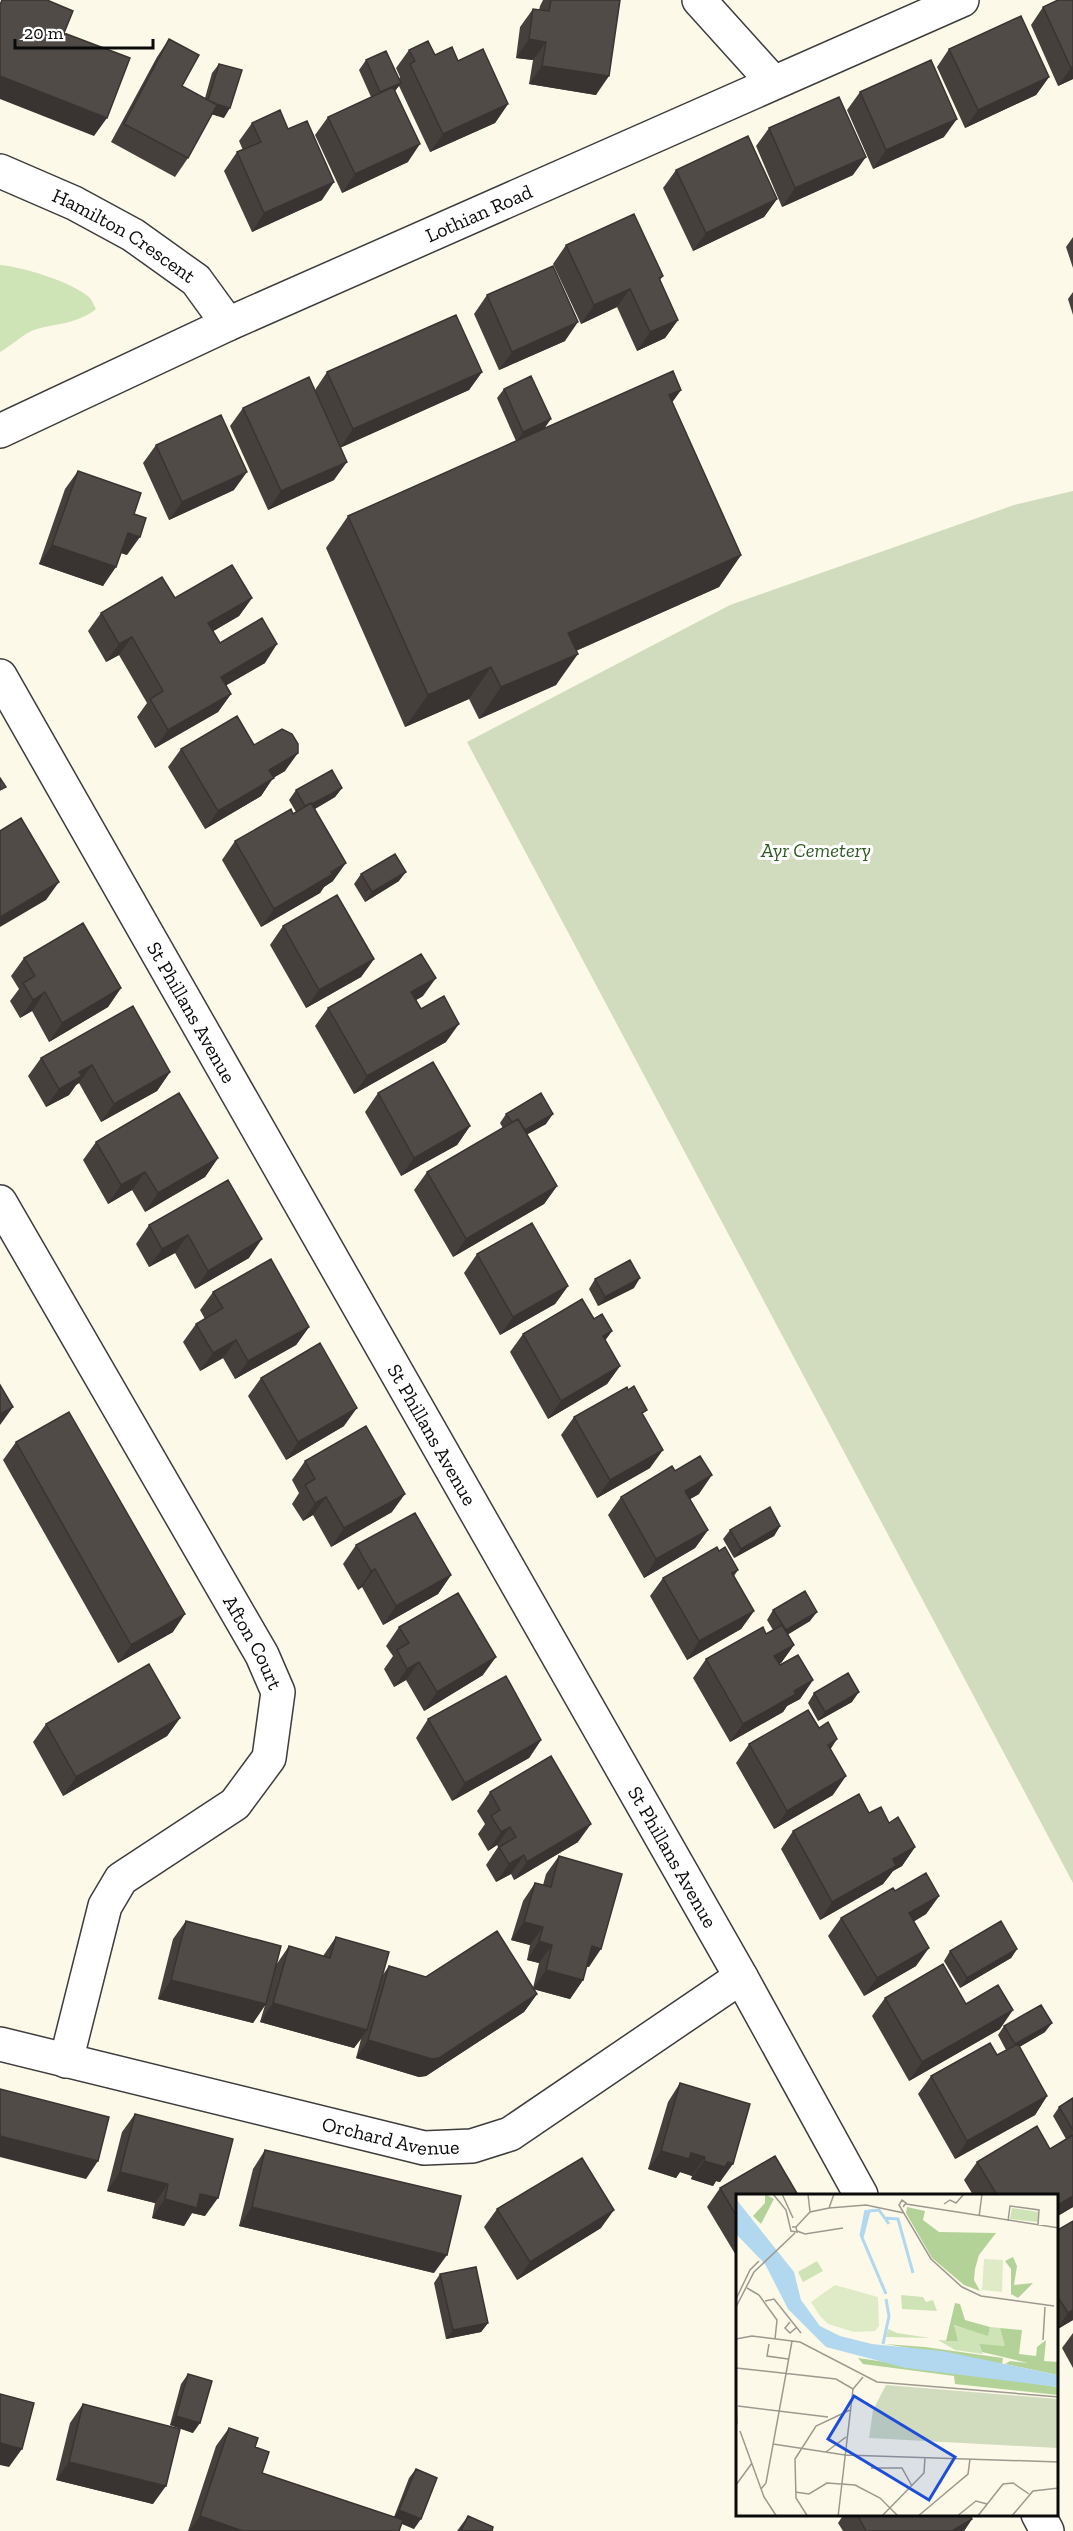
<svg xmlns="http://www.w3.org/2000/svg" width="1073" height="2531" font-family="'Zilla Slab',serif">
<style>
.green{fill:#cee3b6}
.cemetery{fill:#d1dbbd}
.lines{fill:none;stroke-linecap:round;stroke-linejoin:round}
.street-casing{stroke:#3d3d3d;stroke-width:36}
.street{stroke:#fff;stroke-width:33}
.wall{fill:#46403d}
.shaded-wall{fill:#393432}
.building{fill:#514b47;stroke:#393432;stroke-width:1.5}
.labels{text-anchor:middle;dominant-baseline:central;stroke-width:6;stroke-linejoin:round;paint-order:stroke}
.street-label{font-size:20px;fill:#0a0a0a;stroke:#fff}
.park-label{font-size:20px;font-style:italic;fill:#2d5a21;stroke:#fff}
.inset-river{fill:none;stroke:#b2d8ef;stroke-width:3}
.inset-road{fill:none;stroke:#9c998f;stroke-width:1.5}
.view{fill:#1d4ed8;fill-opacity:0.15;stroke:#1d4ed8;stroke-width:3}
.inset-edge{fill:none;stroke:#0a0a0a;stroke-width:3}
</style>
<rect width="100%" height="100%" fill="#fdf9e8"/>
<path class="green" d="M0,265c23,2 72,17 89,32 3,3 5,9 7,12 -19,15 -38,14 -59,20 -12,3 -26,17 -37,23z"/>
<path class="cemetery" d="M1073,491v1392l-606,-1141 263,-137 284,-100z"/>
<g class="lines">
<g class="street-casing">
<g id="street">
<path d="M699,0l74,82"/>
<path id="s1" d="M0,171l74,32 59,32 63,45 32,44"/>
<path id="s2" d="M0,431l228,-107 734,-324"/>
<path id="s3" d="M0,676l741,1301 120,218"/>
<path id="s4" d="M0,1202l262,453 16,37 -9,66 -34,46 -114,75 -16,27 -39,155"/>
<path id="s5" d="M0,2044l424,104 48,-2 38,-12 231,-157"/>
<path d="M1038,2514l9,17"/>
</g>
</g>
<use href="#street" class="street"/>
</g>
<path class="wall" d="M543,0h77l-24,95 -67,-11 4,-24 -17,-2 4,-31 13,-18 6,1 1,-4z
M1073,0v79l-15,7 -27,-61 12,-18z
M169,39l13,47 23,12 7,-25 7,-9 5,54 -12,-4 -24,44 -13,19 -64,-35 46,-85z
M949,49l100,28 -13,18 -71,33 -28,-61z
M409,50l26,5 23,6 50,43 -13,19 -65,29 -31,-66 -4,5 13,71 -66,31 -27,-58 13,-18 43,-20 -12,-27 7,-10 33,19 1,-2 -4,-9z
M860,92l84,45 -71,32 -26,-59z
M252,123l70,77 -70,32 -28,-61 13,-19 6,-2 -4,-9z
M769,128l84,47 -71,32 -26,-61z
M676,170l101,29 -13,18 -71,34 -30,-63z
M1073,237v31l-7,-21z
M566,245l97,31 -3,4 18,40 -13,18 -28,13 -20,-44 -36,17 -28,-60z
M1073,292v23l-5,-16z
M487,295l78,46 -66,29 -25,-56z
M327,372h155l-13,18 -128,57 -7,33 -66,30 -38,-84 13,-18 72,-18z
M504,389l41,39 136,-38 -9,12 69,153 -22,32 -143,64 -20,34 -77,34 -10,-20 -64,28 -79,-179 22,-32 168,-75 -19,-43z
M156,445l78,45 -65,30 -26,-57z
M78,471l49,84 -6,-2 -18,33 -64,-22 26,-75z
M175,598h77l-13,18 -26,15 7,12 45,20 -39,22 5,9 -13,18 -63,36 -18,-31 10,-14 -28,-48 -13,7 -18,-31 13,-18z
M254,745l31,26 -12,7 -12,18 -56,33 -37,-62 13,-18z
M342,788l-7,9 -20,12 18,72 -9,6 -4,6 -59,34 -39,-67 13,-19 61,-29 -7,-12 7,-10z
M361,874l38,7 -34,21 -11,-18z
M283,926l91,33 -13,18 -55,31 -36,-63z
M24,958l97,30 -13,19 -59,35 -17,-31 -12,7 -10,-17 9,-12 -8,-13z
M423,996l-7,4 5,9 25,33 -92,52 -39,-68 13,-18z
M41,1058l129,14 -13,19 -56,31 -22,-39 -3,2 -7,10 -23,12 -18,-31z
M378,1093l92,33 -13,19 -56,31 -36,-64z
M506,1114l40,10 -19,10 30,52 -13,18 -91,53 -39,-67 13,-18 76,-44 -3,-5z
M96,1142l122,16 -13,19 -60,35 -13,-22 -24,14 -25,-44z
M228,1180l21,78 -54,31 -20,-36 -26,14 -13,-23 13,-19z
M477,1254l91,32 -13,18 -55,31 -36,-62z
M595,1279l39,9 -36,18 -9,-17z
M213,1292l96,35 -13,18 -61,34 -12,-21 -23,13 -17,-29 13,-18 9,-5 -5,-9z
M594,1319l18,12 -7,9 15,26 -13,18 -59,35 -38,-67 13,-18z
M261,1378l83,48 -58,34 -38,-64z
M643,1415l7,53 -53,30 -36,-63 13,-18z
M16,1442l157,190 -55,31 -115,-203z
M305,1461l87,51 -61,35 -18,-32 -10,6 -11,-17 7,-11 -7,-13z
M675,1471l24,23 -9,5 18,31 -13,18 -51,30 -36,-63 13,-18z
M780,1526l-6,10 -40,22 -11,-19 7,-9z
M356,1545l95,30 -13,19 -55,31 -21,-38 -4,3 -15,-26z
M719,1551l19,19 -4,6 20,35 -13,18 -54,31 -37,-64 13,-18z
M773,1610l37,11 -22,13 6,11 -13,18 -2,1 1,1 33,15 -13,19 -13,7 -4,6 -53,30 -37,-64 13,-19 60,-25 7,-4 -6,-10z
M399,1627l84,48 -59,36 -18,-31 -12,7 -10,-18 9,-13 -7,-10z
M814,1693l38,9 -34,19 -10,-18z
M180,1718l-13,18 -104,60 -30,-54 13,-18z
M428,1719l113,21 -12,18 -77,43 -36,-63z
M749,1744l82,5 2,46 -59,34 -38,-66z
M490,1792l88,50 -64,38 -3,-6 -15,8 -10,-17 12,-18 -1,-2 -9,6 -10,-17 7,-10 -8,-13z
M869,1813l20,10 26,24 -13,19 -9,5 -10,13 -63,36 -39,-71 12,-18z
M559,1856l30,111h-3l-3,13 -13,19 -37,-10 4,5 -13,18 -98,64 -7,1 -63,-19 5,-19 -7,9 -94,-26 5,-17 -12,18 -95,-24 15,-60 13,-18 90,44 13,-19 34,10 13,-19 46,39 7,-10 37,11 107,11 6,-25 -12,-3 3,-15 -19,-5 12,-39 12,-18 8,2 3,-11z
M895,1891l44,5 -13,18 -13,8 3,44 -52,30 -36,-60 13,-18z
M1017,1949l-6,9 -51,30 -16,-27 6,-10z
M885,1998l81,6 34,25 -91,52 -37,-65z
M1004,2026l41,6 -26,15 28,49 -12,19 -80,44 -37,-65 13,-18 66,-21 9,-5 -8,-15z
M680,2083l40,99 -4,-1 -3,5 -22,-7 1,-3 -12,-4 -4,6 -28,-9 20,-67z
M1073,2098v109l-17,10v-22h-83l-9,-15 13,-18 73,-13 16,-10 -13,-23 6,-9z
M135,2114l70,102 -13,-3 -8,13 -32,-8 3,-15 -48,-12 15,-59z
M265,2150l169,123 -195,-47 14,-57z
M720,2188l17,7v62l-30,-50z
M497,2209l104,19 -84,52 -33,-53z
M1056,2231l17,89 -17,10z
M440,2274l48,49 -7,9 -35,7 -12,-56z
M1073,2333v35l-11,-20z
M188,2374l5,59 -23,-8 11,-41z
M83,2404l70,100 -97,-24 14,-57z
M229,2428l26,19 7,26 132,44 15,-39 7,-9 -2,60 -12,-6 -3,8h-211l28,-85z
M844,2514h125l3,5 -8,12h-121l-5,-8z
M468,2516l24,15h-35z"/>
<path class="shaded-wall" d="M529,39l17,3 -13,18 -17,-2z
M542,66l67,10 -13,19 -67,-11z
M1073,67v12l-15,7 13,-18z
M0,76l107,42 -13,18 -94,-37z
M1049,77l-13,18 -71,33 13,-18z
M401,83l-7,9 -21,9 7,-9z
M207,102l23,6 -6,10 -23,-7z
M508,104l-13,19 -65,29 13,-18z
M957,119l-13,18 -71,32 13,-19z
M420,144l-12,18 -66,31 13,-19z
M866,157l-13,18 -71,32 13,-19z
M334,182l-12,18 -70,32 12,-19z
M777,199l-13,18 -71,34 13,-18z
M630,289l-13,18 -36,17 13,-19z
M678,320l-13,18 -28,13 13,-19z
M578,322l-13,19 -66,29 13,-18z
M482,372l-13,18 -129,58 13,-19z
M681,390l-23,32 11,-27z
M551,419l-7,10 -27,12 6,-9z
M347,462l-13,18 -66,30 13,-19z
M247,472l-13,18 -65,30 13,-18z
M128,533l12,4 -13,18 -12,-4z
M52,545l64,22 -13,19 -64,-22z
M741,555l-22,32 -173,77 22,-31z
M252,598l-13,18 -44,26 13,-19z
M132,637l-13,18 -13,7 13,-18z
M277,644l-12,19 -57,33 13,-19z
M578,654l-22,31 -77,34 22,-32z
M491,667l-22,32 -64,28 23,-32z
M231,694l-13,18 -63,36 13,-18z
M298,753l-13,18 -12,7 -12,18 -56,33 13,-18 51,-41z
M342,788l-7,9 -36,21 7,-10z
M346,863l-13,18 -9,6 -4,6 -59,34 13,-18z
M406,872l-7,9 -34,21 7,-10z
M59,882l-13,18 -46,27v-10z
M374,959l-13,18 -55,31 13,-18z
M436,978l-13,18 -24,14 12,-18z
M121,988l-13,19 -59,35 13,-19z
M45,992l-13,19 -12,7 13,-18z
M459,1024l-13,18 -92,52 13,-18z
M92,1065l-13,18 -3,2 -7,10 -23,12 13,-18 20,-17z
M170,1072l-13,19 -56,31 13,-18z
M553,1114l-7,10 -34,19 6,-10z
M470,1126l-13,19 -56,31 13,-18z
M218,1158l-13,19 -60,35 13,-19z
M145,1172l-13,18 -24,14 13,-19z
M557,1186l-13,18 -91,53 13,-18z
M188,1235l-13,18 -26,14 13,-18z
M262,1239l-13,19 -54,31 13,-18z
M640,1278l-6,10 -36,18 7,-9z
M568,1286l-13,18 -55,31 13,-18z
M309,1327l-13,18 -61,34 13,-18z
M612,1331l-13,18 4,-13z
M236,1340l-13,18 -23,13 13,-18z
M620,1366l-13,18 -59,35 13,-18z
M13,1407l-13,18v-11z
M357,1408l-13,18 -58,34 12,-18z
M663,1450l-13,18 -53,30 13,-18z
M712,1475l-13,19 -26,15 12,-18z
M405,1494l-13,18 -61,35 13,-19z
M326,1497l-13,18 -10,6 12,-18z
M780,1526l-6,10 -40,22 7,-9z
M708,1530l-13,18 -51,30 12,-19z
M375,1569l-13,18 -4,3 13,-19z
M451,1575l-13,19 -55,31 13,-19z
M754,1611l-13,18 -54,31 12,-19z
M817,1612l-7,9 -31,19 7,-10z
M185,1614l-12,18 -55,31 13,-18z
M794,1645l-13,18 -20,11 13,-18z
M496,1657l-13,18 -59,36 13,-19z
M419,1662l-13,18 -12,7 13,-18z
M813,1680l-13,19 -13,7 -4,6 -53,30 13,-18 51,-33z
M859,1692l-7,10 -34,19 7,-9z
M180,1718l-13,18 -104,60 13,-19z
M837,1739l-12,19 3,-13z
M541,1740l-12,18 -77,43 13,-18z
M846,1776l-13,19 -59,34 13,-18z
M591,1824l-13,18 -64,38 13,-18z
M510,1827l-13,18 -9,6 13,-19z
M915,1847l-13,19 -9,5 -10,13 -63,36 12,-18 61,-43z
M524,1855l-13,19 -15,8 13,-18z
M939,1896l-13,18 -30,18 13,-19z
M524,1922l19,5 -13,18 -19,-5z
M539,1941l13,4 -13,18 -12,-3z
M592,1946l9,3 -12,18 -10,-2z
M929,1948l-13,18 -52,30 13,-18z
M1017,1949l-6,9 -51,30 7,-10z
M546,1970l37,10 -13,19 -37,-10z
M171,1980l95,24 -13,19 -95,-24z
M537,1994l-13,18 -98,64 -7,1 -63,-19 12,-18z
M273,2003l94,27 -13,18 -94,-26z
M1013,2010l-13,19 -91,52 13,-19z
M1052,2023l-7,9 -36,21 6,-9z
M1047,2096l-12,19 -80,44 12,-18z
M0,2136l98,25 -12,18 -86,-22z
M661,2151l30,2 14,4 -13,19 -12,-4 -4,6 -28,-9z
M704,2161l24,1 5,2 -13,18 -4,-1 -3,5 -22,-7z
M120,2172l48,12 -13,19 -48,-12z
M200,2194l18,4 -13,18 -13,-3 -8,13 -32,-8 13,-19z
M1073,2196v11l-17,10v-11z
M252,2207l195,48 -13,18 -195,-47z
M614,2210l-13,18 -84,52 13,-18z
M1073,2310v10l-17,10 12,-17z
M488,2323l-7,9 -35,7 7,-9z
M176,2416l24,7 -7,10 -23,-8z
M0,2443l22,6 -13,18 -9,-2z
M69,2462l97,24 -13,18 -97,-24z
M399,2510l22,9 -7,10 -22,-9z
M200,2516l43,15h-54z
M972,2519l-8,12h-12z"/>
<path class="building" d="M2,0h45l26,11 -9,22 66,25 -23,60 -107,-42v-71z
M551,0h69l-11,76 -67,-10 4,-24 -17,-3 4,-30 16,2z
M1058,0h15v67l-2,1 -28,-61z
M1021,16l28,61 -71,33 -29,-61z
M169,39l30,16 -17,31 35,19 -29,53 -64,-34z
M428,41l7,14 17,-8 6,14 25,-12 25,55 -65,30 -33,-70 5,-3 -6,-11z
M386,51l15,32 -21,9 -14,-32z
M931,60l26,59 -71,31 -26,-58z
M219,64l23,6 -12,38 -14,-4 -8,-4z
M393,87l27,57 -65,30 -27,-57z
M839,97l27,60 -71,31 -26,-60z
M280,110l8,19 19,-8 27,61 -70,31 -27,-61 24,-10 -9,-19z
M748,136l29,63 -71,34 -30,-63z
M634,214l29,62 -4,2 19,42 -28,12 -20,-43 -36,16 -28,-60z
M553,266l25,56 -66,30 -25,-57z
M456,315l26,57 -129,57 -26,-57z
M673,371l8,19 -12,5 72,160 -173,78 10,21 -77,33 -10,-20 -63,28 -80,-179z
M531,376l20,43 -28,13 -19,-43z
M309,377l38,85 -66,29 -38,-83z
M221,415l26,57 -65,30 -26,-57z
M78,471l63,22 -7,21 12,4 -6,19 -12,-4 -12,34 -64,-22z
M232,565l20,33 -44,25 12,20 42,-25 15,26 -56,33 10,17 -63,36 -18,-31 13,-8 -31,-54 -13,7 -18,-31 61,-36 13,21z
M237,716l17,29 28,-16 10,5 6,10v9l-29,17 5,8 -56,33 -37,-62z
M332,770l10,18 -30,16 -1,-1 -6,3 -9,-16z
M0,778l6,9 -6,3z
M311,803l35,60 -15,9 2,2 -59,35 -39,-68 56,-32 2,5z
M21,818l38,64 -59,35v-86z
M395,854l11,18 -34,20 -11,-18z
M337,895l37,64 -55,31 -36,-64z
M83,923l38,65 -59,35 -17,-31 -12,8 -10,-17 12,-7 -11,-18z
M421,954l15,24 -25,14 10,17 23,-13 15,28 -92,52 -39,-68z
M133,1006l37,66 -56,32 -22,-39 -13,7 3,4 -23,13 -18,-31z
M433,1062l37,64 -56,32 -36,-65z
M179,1093l39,65 -60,35 -13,-21 -24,13 -25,-43z
M541,1093l12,21 -28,16 -7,-11 -6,3 -6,-8z
M518,1119l39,67 -91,53 -39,-67z
M228,1180l34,59 -54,32 -20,-36 -26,14 -13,-24z
M532,1223l36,63 -55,31 -36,-63z
M271,1259l38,68 -61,34 -12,-21 -23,13 -17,-29 27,-16 -10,-16z
M630,1260l10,18 -35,19 -10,-18z
M582,1299l12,20 8,-5 10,17 -9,5 17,30 -59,35 -38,-67z
M320,1343l37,65 -59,34 -37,-64z
M0,1385l13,22 -13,7z
M634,1386l13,24 -5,3 21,37 -53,30 -36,-63 53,-30 1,3z
M69,1412l116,202 -54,31 -115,-203z
M366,1426l39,68 -61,34 -18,-31 -11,6 -10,-18 10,-6 -10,-18z
M700,1456l12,19 -27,16 23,39 -52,29 -35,-62 51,-31 3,5z
M770,1507l10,19 -39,23 -11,-19z
M415,1513l36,62 -55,31 -21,-37 -4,2 -15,-26z
M717,1547l2,4 6,-4 13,23 -6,3 22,38 -55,30 -36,-63z
M805,1591l12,21 -31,18 -13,-20z
M458,1593l38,64 -59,35 -18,-30 -12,7 -10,-19 12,-7 -10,-16z
M782,1625l12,20 -20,11 6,9 18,-10 15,25 -19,11 2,3 -53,30 -37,-65 57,-32 3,7z
M149,1664l31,54 -104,59 -30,-53z
M848,1673l11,19 -34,20 -11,-19z
M506,1676l35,64 -76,43 -37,-64z
M808,1710l11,18 9,-6 9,17 -9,6 18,31 -59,35 -38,-67z
M551,1756l40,68 -64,38 -3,-7 -15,9 -10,-17 17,-10 -6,-10 -9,5 -10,-16 9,-6 -10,-18z
M859,1794l10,19 12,-6 8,16 9,-6 17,30 -22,12 3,7 -64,36 -39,-71z
M559,1856l63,18 -21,75 -9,-3 -9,34 -37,-10 6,-25 -13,-4 4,-14 -19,-5 11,-39 16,4z
M926,1873l13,23 -30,17 20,35 -52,30 -36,-60 52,-30 2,3z
M186,1921l95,25 -15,58 -95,-24z
M1001,1921l16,28 -50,29 -17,-27z
M497,1931l40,63 -98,64 -7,1 -64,-19 21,-74 37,11z
M336,1937l53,15 -22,78 -94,-27 16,-57 41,12z
M943,1964l23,40 32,-19 15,25 -91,52 -37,-64z
M1041,2005l11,18 -37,21 -11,-18z
M990,2043l7,12 21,-11 29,52 -80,45 -36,-65z
M680,2083l70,21 -17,60 -5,-2 -3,5 -21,-6 1,-4 -14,-4 -2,6 -28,-8z
M0,2089l109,28 -11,44 -98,-25z
M1073,2098v32l-14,-23z
M135,2114l98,25 -15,59 -18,-4 -3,14 -32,-9 3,-15 -48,-12z
M1037,2126l13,23 23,-14v61l-17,10v-11h-59l-20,-33z
M265,2150l196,46 -14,59 -195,-48z
M775,2156l23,39h-61v22l-17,-29z
M582,2158l32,52 -84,52 -33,-53z
M1073,2221v89l-5,3 -12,-19v-63z
M476,2267l12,56 -35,7 -13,-56z
M188,2374l24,7 -12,42 -24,-7z
M0,2394l34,9 -12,46 -22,-6z
M83,2404l97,25 -14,57 -97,-24z
M229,2428l29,10 -3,9 14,5 -7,21 141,47 -4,11h-156l-43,-15z
M416,2469l21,9 -16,41 -22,-9z
M857,2514h112l3,5 -20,12h-86z
M468,2516l25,11 -1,4h-31z"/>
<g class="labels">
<g class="street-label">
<text stroke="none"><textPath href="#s2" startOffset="526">Lothian Road</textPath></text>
<text stroke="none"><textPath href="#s1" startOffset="140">Hamilton Crescent</textPath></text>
<text stroke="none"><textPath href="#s3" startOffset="387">St Phillans Avenue</textPath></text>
<text stroke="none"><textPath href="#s3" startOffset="873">St Phillans Avenue</textPath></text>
<text stroke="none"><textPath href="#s4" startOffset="508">Afton Court</textPath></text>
<text stroke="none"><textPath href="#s3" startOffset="1359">St Phillans Avenue</textPath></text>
<text stroke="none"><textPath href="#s5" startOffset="402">Orchard Avenue</textPath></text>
</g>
<g class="park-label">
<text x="816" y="850">Ayr Cemetery</text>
</g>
</g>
<g transform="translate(736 2194)">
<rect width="322" height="322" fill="#fdf9e8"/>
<path d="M276,14l26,4v10l-28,-3zM81,67l6,10 -20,11 -5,-10zM165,101l22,2 3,5 7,-2 4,11 -35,-2zM217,131l35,10 2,-8 10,1 6,18 -27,-1 4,9 -28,-4 -17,-10 20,1zM152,135l9,4 33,5 -44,-1z" fill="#cee3b6"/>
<path d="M29,0l9,5 -13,25 -8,-8 12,-13zM171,13l18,4 -2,9 16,12 57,1 -17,22 -4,14 -1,11 6,11 -16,-6 -32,-27 -26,-45zM277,63l4,9 -3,19 19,-2 -15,15 -7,-4v-25l-6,-8zM219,109l5,1 5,16 25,7 -2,9 -34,-11 4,16h-12zM264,134l22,2 -3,24 17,2 1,-9 9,-7 -2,21 14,1v13l-53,-11 5,-3 18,2 -46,-11 -3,-8 26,2zM149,150l40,3 78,11 -1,6zM122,164l200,29v8l-103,-11 -1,-8 -91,-12z" fill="#b2d297"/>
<path d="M150,191l172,14v49l-189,-10 4,-28z" fill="#d1dbbd"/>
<path d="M248,65l19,1 -1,32 -20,-2zM99,91l43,12 1,29 -4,5 -21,1 -26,-8 -8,-8 -9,-14z" fill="#dfebc7"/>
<path d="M0,5l58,73 7,28 19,26 20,10 32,8 70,7 116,24v12l-152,-19 -80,-21 -38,-38 -23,-45 -29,-30z" fill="#b2d8ef"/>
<path class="inset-river" d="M130,16l-5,25 25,59M148,24l14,1 15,54M126,44l7,-27 10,-1 10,14M147,150l6,-28 -3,-17"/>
<path class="inset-road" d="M37,0l13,16 5,21 6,1 -1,-5h-4M46,0l11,24M72,0l2,18M170,10l153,24M208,10l6,-4 6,3 8,-9M167,13l3,-4 -4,-3 -3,5 32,54 31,28 19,9 73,10M93,14l37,-3 38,8M243,23l3,-23M272,27l2,-15 29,4 -1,15M60,33l14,-15 19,-4 5,-14M61,37l8,3 38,-6M11,94l12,7 18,25 -2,19M0,105l14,-29 9,-9M29,107l9,-2 27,34M0,113l18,-35 41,-39M54,128l-5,6 5,5 6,-5M0,145l16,-3 48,6 77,40 182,15M307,146l2,-33M33,150l-2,12 21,3M0,174l100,11 17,10 10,-12M0,203l1,27M2,212l90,11M4,237l24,66 13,20M37,250l72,11 214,7M90,258l20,-15M135,274h31l10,18M0,291l16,-22M25,295l5,-6 26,-142M59,298l14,2 18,-11 28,2 25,13 19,19M72,323l-12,-19 -1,-39 21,-33 34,-16M102,323l15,-128M145,323l43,-44 1,-16M181,323l51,-43 2,-15M220,323l20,-16 11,3M241,323l26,-33 10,-1 16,11M275,323l22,-26 26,-3"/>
<path class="view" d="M118,202l101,61 -26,43 -101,-61z"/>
<rect width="322" height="322" class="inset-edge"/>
</g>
<path d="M15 39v9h138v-9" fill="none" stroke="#0a0a0a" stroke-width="3"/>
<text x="24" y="39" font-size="18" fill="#0a0a0a" stroke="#ffffff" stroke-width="4.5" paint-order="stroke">20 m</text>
</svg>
